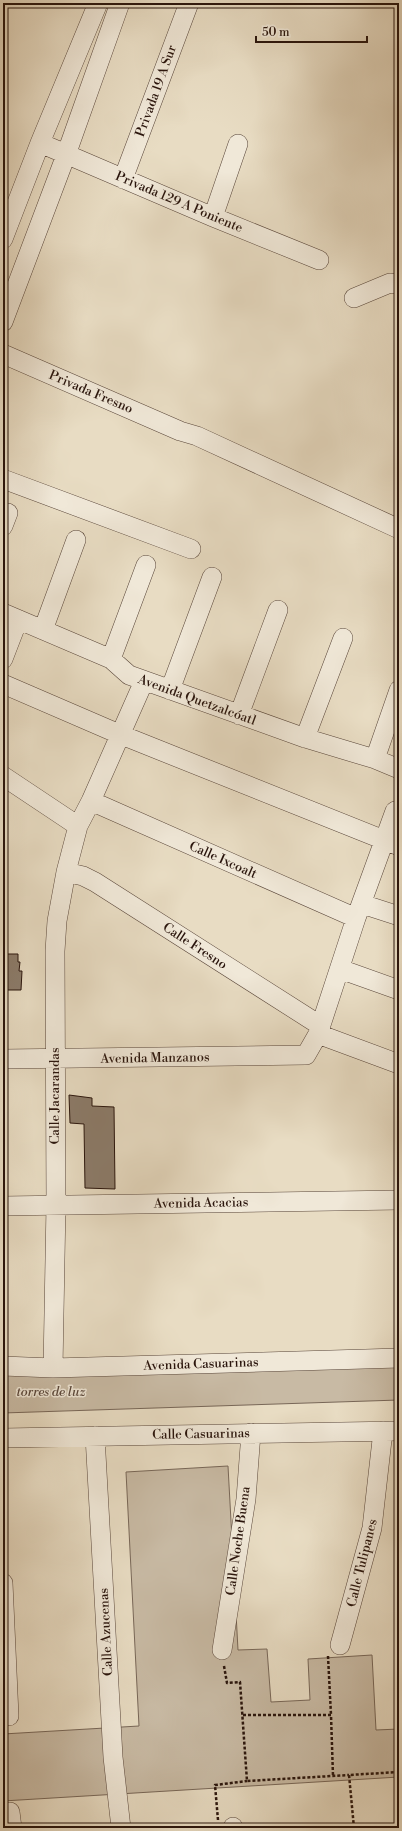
<svg xmlns="http://www.w3.org/2000/svg" width="402" height="1831" font-family="'Libre Bodoni',serif">
<style>
.green{fill:#c8baa4;stroke:#786758}
.building{fill:#8c7c6b;stroke:#29140c}
.lines{fill:none;stroke-linecap:round;stroke-linejoin:round}
.minor-casing{stroke:#59463a;stroke-width:20}
.path{stroke:#29140c;stroke-width:2.5;stroke-dasharray:3 2;stroke-linecap:butt}
.minor{stroke:#f0e8d8;stroke-width:19}
.labels{text-anchor:middle;dominant-baseline:central;stroke-width:3;stroke-linejoin:round;paint-order:stroke}
.street-label{font-size:13px;fill:#29140c;stroke:#f0e8d8}
.park-label{font-size:13px;font-style:italic;fill:#59463a;stroke:#f0e8d8}
</style>
<rect width="100%" height="100%" fill="#e8dcc3"/>
<filter id="stains"><feTurbulence type="fractalNoise" baseFrequency=".005" numOctaves="4"/><feColorMatrix values="0 0 0 0 .2 0 0 0 0 .09 0 0 0 0 .02 0 0 0 .5 -.17"/></filter>
<radialGradient id="worn" r=".72"><stop offset=".6" stop-color="#630" stop-opacity="0"/><stop offset="1" stop-color="#630" stop-opacity=".3"/></radialGradient>
<path class="green" d="M399,1363v37l-396,13v-38z
M228,1466l10,184 29,-1 4,53 39,-2 -2,-41 64,-4 4,75 23,-1v48l-396,24v-67l136,-8 -13,-254z"/>
<path class="building" d="M3,954h15v8h2l-1,9h3l-1,19h-18z
M69,1095l23,3v8l22,1 1,82 -30,-1 -1,-64 -14,-1z"/>
<g class="lines">
<g class="minor-casing">
<path id="minor" d="M40,143l173,74 106,43
M123,179l66,-176
M213,217l25,-73
M3,239l37,-96 58,-140
M354,298l36,-15 9,1
M3,322l63,-167 54,-152
M3,354l177,77 17,5 202,93
M3,479l188,70
M3,526l5,-13
M3,613l108,46 18,16 176,63 70,21 24,10
M43,630l33,-90
M3,659l15,-39
M111,659l35,-94
M3,684l116,50 280,112
M170,690l42,-113
M239,715l39,-105
M305,738l38,-100
M375,759l24,-69
M3,776l75,50
M91,801l265,117
M66,872l17,4 12,6 226,144
M362,904l37,12
M340,969l59,21
M318,1034l81,30
M3,1059l303,-4 12,-21 38,-116 39,-107
M3,1206l396,-6
M3,1366l50,2 346,-10
M53,1368l3,-163 -1,-254 2,-30 9,-49 12,-46 13,-25 53,-120
M95,1436l18,321 8,71
M3,1438l396,-7
M3,1583l6,133
M340,1645l32,-117 11,-97
M222,1650l24,-151 5,-66
M10,1812l2,16
M233,1827v1"/>
</g>
<path class="path" d="M328,1656l3,59
M224,1666l3,17 13,-1 7,99 102,-6
M243,1715h88l2,61
M218,1820l-3,-35 32,-4
M354,1828l-5,-53 50,-3"/>
<use href="#minor" class="minor"/>
</g>
<g class="labels">
<g class="street-label">
<text transform="translate(156 91) rotate(-70)">Privada 19 A Sur</text>
<text transform="translate(179 202) rotate(23)">Privada 129 A Poniente</text>
<text transform="translate(91 392) rotate(23)">Privada Fresno</text>
<text transform="translate(197 700) rotate(20)">Avenida Quetzalcóatl</text>
<text transform="translate(223 860) rotate(24)">Calle Ixcoalt</text>
<text transform="translate(195 946) rotate(33)">Calle Fresno</text>
<text transform="translate(155 1058) rotate(-1)">Avenida Manzanos</text>
<text transform="translate(55 1096) rotate(-90)">Calle Jacarandas</text>
<text transform="translate(201 1203) rotate(-1)">Avenida Acacias</text>
<text transform="translate(201 1364) rotate(-2)">Avenida Casuarinas</text>
<text transform="translate(201 1434) rotate(-1)">Calle Casuarinas</text>
<text transform="translate(238 1541) rotate(-82)">Calle Noche Buena</text>
<text transform="translate(362 1563) rotate(-76)">Calle Tulipanes</text>
<text transform="translate(106 1632) rotate(-93)">Calle Azucenas</text>
</g>
<g class="park-label">
<text x="51" y="1392">torres de luz</text>
</g>
</g>
<rect width="402" height="1831" fill="none" stroke="#e8dcc3" stroke-width="16"/>
<rect x="4" y="4" width="394" height="1823" fill="none" stroke="#29140c" stroke-width="2"/>
<rect x="8" y="8" width="386" height="1815" fill="none" stroke="#29140c"/>
<path d="M256 36v6h111v-6" fill="none" stroke="#29140c" stroke-width="2"/>
<text x="262" y="36" font-size="12" fill="#29140c" stroke="#f0e8d8" stroke-width="3" paint-order="stroke">50 m</text>
<rect width="100%" height="100%" filter="url(#stains)"/>
<rect width="100%" height="100%" fill="url(#worn)"/>
</svg>
